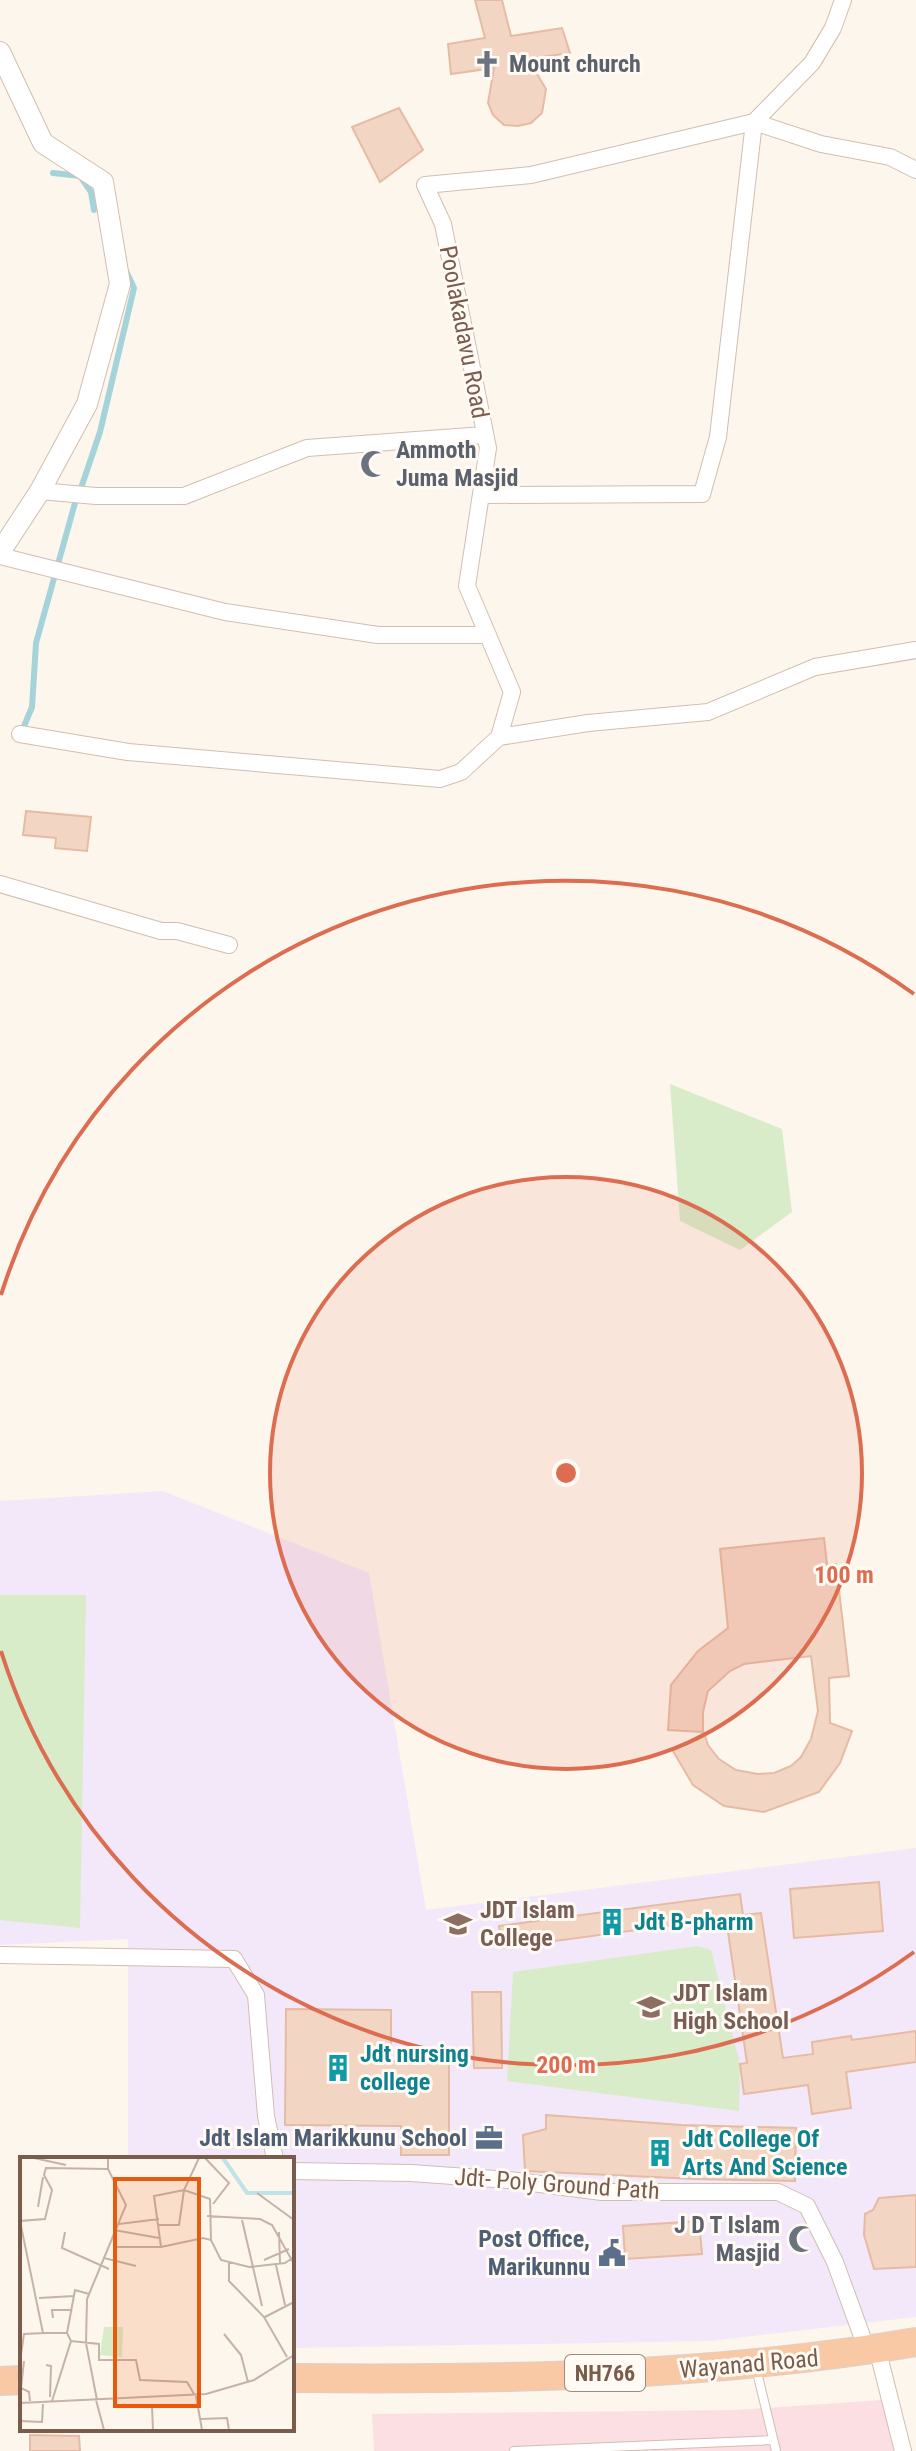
<svg xmlns="http://www.w3.org/2000/svg" width="916" height="2451" font-family="'Roboto Condensed',sans-serif">
<style>
.education{fill:#f3e8fa}
.medical{fill:#fbdfe3}
.green{fill:#d8ecc9}
.lines{fill:none;stroke-linecap:round;stroke-linejoin:round}
.stream{stroke:#a5d3da;stroke-width:6}
.building{fill:#f3d5c3;stroke:#e6bba3;stroke-width:2}
.service-casing{stroke:#d1beb0;stroke-width:10}
.minor-casing{stroke:#d1beb0;stroke-width:18}
.tertiary-casing{stroke:#d1beb0;stroke-width:22}
.trunk-casing{stroke:#dad1cd;stroke-width:30}
.service{stroke:#fff;stroke-width:8}
.minor{stroke:#fff;stroke-width:16}
.tertiary{stroke:#fff;stroke-width:20}
.trunk{stroke:#f9c8a4;stroke-width:28}
.ring{fill:none;stroke:#dc6d51;stroke-width:4}
.labels{text-anchor:middle;dominant-baseline:central;stroke-width:6;stroke-linejoin:round;paint-order:stroke}
.shield{fill:#fffaf3;stroke:#a28b7f;stroke-width:2}
.shield-label{font-size:22px;font-weight:bold;fill:#7a5c4d}
.worship-label{font-size:24px;font-weight:bold;fill:#5b616d;stroke:#fffaf3;text-anchor:start}
.street-label{font-size:24px;fill:#7a5c4d;stroke:#fffaf3}
.education-label{font-size:24px;font-weight:bold;fill:#785e54;stroke:#fffaf3;text-anchor:start}
.culture-label{font-size:24px;font-weight:bold;fill:#0d838f;stroke:#fffaf3;text-anchor:start}
.service-label{font-size:24px;font-weight:bold;fill:#4e5e75;stroke:#fffaf3;text-anchor:end}
.inset-river{fill:none;stroke:#bfe3e8;stroke-width:4}
.inset-road{fill:none;stroke:#c5b3a7;stroke-width:2}
.view{fill:#e8590c;fill-opacity:0.15;stroke:#e8590c;stroke-width:4}
.inset-edge{fill:none;stroke:#7a5c4d;stroke-width:4}
.centre{fill:#dc6d51;stroke:#fffaf3;stroke-width:4}
.ring-label{font-size:24px;text-anchor:middle;font-weight:bold;fill:#dc6d51;stroke:#fffaf3;stroke-width:6;stroke-linejoin:round;paint-order:stroke}
</style>
<rect width="100%" height="100%" fill="#fdf6ec"/>
<path class="education" d="M163,1491l206,82 57,337 490,-62v469l-206,24 -418,7v-189h-164v-220l-128,6v-444z"/>
<path class="medical" d="M882,2400l12,51h-520l-2,-37 363,-4z"/>
<path class="green" d="M670,1084l112,45 10,83 -52,38 -60,-29z
M0,1595h86l-6,333 -80,-8z
M698,1946l13,4 29,114 -1,47 -232,-30 6,-109z"/>
<g class="lines">
<path class="stream" d="M53,173l27,3 11,16 3,18
M79,494l21,-62 34,-144 -8,-17
M22,731l10,-24 4,-64 39,-140"/>
</g>
<path class="building" d="M475,0h27l9,36 51,-8 8,25 -42,6 18,30 -4,24 -11,10 -13,3 -14,-1 -11,-10 -5,-12 6,-35 -43,6 -3,-30 37,-6z
M399,108l24,42 -43,32 -28,-55z
M26,811l65,6 -4,34 -32,-3 1,-10 -33,-3z
M824,1538l3,27 9,-1 13,112 -20,2 1,45 22,8 -12,32 -21,29 -55,20 -40,-6 -31,-21 -20,-34 31,-18 4,12 11,14 17,11 22,4 16,-1 17,-7 10,-9 10,-18 7,-28 -7,-55 -67,8 -14,7 -22,20 -5,21v20l-35,-2 3,-45 27,-34 30,-23 -8,-79z
M879,1882l4,49 -89,7 -4,-49z
M740,1894l3,21 18,-2 22,145 30,-4 -1,-12 39,-6 1,4 64,-9v31l-70,10 5,36 -39,6 -4,-29 -64,9 -4,-30 7,-1 -21,-145 -224,30 -3,-22z
M472,1992h29l1,76h-28z
M286,2009l105,1v51h58v94h-48v-29l-116,-1z
M546,2115l135,10 115,3 -1,53 -100,-2 -170,-8 -2,-36 23,-6z
M916,2195v72l-42,2 -10,-34 1,-21 8,-4 6,-12z
M699,2221l3,33 -77,5 -2,-33z
M30,2435l49,1 1,15h-50z"/>
<g class="lines">
<g class="service-casing">
<path id="service" d="M756,2368l20,83
M514,2451l259,-11"/>
</g>
<g class="minor-casing">
<path id="minor" d="M916,170l-26,-13 -69,-13 -67,-22 -223,53 -106,10 18,39 45,224 -21,138 45,106 -13,45 89,-14 120,-11 107,-45 101,-17
M40,491l56,5h88l123,-48 177,-13
M481,495l221,-1 16,-57 36,-315 58,-59 21,-35 10,-28
M0,556l225,56 153,23h110
M20,734l108,18 312,27 21,-7 38,-35
M0,884l161,47h16l52,14
M0,1955l234,4 22,36 10,121 9,43
M292,2171l119,2 98,7 93,12h176l29,14 28,56 32,88
M877,2348l26,103"/>
</g>
<g class="tertiary-casing">
<path id="tertiary" d="M0,52l43,91 60,39 17,102 -33,120 -47,87 -40,61"/>
</g>
<g class="trunk-casing">
<path id="trunk" d="M292,2378c208,2 418,-1 624,-36
M0,2381l22,-1"/>
</g>
<use href="#service" class="service"/>
<use href="#minor" class="minor"/>
<use href="#tertiary" class="tertiary"/>
<use href="#trunk" class="trunk"/>
</g>
<circle cx="566" cy="1473" r="296" fill="#dc6d51" fill-opacity=".12"/>
<g class="ring">
<circle cx="566" cy="1473" r="296"/>
<path d="M914 1952A592 592 0 0 1 1 1651M1 1295A592 592 0 0 1 914 994"/>
</g>
<defs>
<g id="church-bare" transform="scale(2.16)"><path d="M-1.2-6h2.4v3.5h3.3v2.4h-3.3V6h-2.4V-.1h-3.3v-2.4h3.3Z" fill="#6b7280" stroke="#fffaf3" stroke-width="2.5" paint-order="stroke"/></g>
<g id="mosque-bare" transform="scale(2.16)"><path d="M3.5-4.9A6 6 0 1 0 3.5 4.9A5 5 0 1 1 3.5-4.9Z" fill="#6b7280" stroke="#fffaf3" stroke-width="2.5" paint-order="stroke"/></g>
<g id="building-bare" transform="scale(2.16)"><path d="M-4-6H4V6H1V3H-1V6H-4ZM-2.5-4.3h1.7v1.8h-1.7ZM.8-4.3h1.7v1.8H.8ZM-2.5-1h1.7V.8h-1.7ZM.8-1h1.7V.8H.8Z" fill="#0f9aa8" stroke="#fffaf3" stroke-width="2.5" paint-order="stroke"/></g>
<g id="university-bare" transform="scale(2.16)"><path d="M0-5L7-2L0 1L-7-2ZM-4 1L0 2.5L4 1V4Q0 6-4 4Z" fill="#8d6e63" stroke="#fffaf3" stroke-width="2.5" paint-order="stroke"/></g>
<g id="school-bare" transform="scale(2.16)"><path d="M0-5L7-2L0 1L-7-2ZM-4 1L0 2.5L4 1V4Q0 6-4 4Z" fill="#8d6e63" stroke="#fffaf3" stroke-width="2.5" paint-order="stroke"/></g>
<g id="office-bare" transform="scale(2.16)"><path d="M-6-3h4V-5.5h4V-3h4V5H-6ZM-1-4.5V-3h2v-1.5ZM-6 0V1H6V0Z" fill="#5c6f8a" stroke="#fffaf3" stroke-width="2.5" paint-order="stroke"/></g>
<g id="civic-bare" transform="scale(2.16)"><path d="M-.6-6.5H3V-4.5H.6V-3L4-1V1h2V6H-6V1h2V-1L-.6-3ZM-1.2 2.5V6h2.4V2.5Z" fill="#5c6f8a" stroke="#fffaf3" stroke-width="2.5" paint-order="stroke"/></g>
</defs>
<g fill-rule="evenodd">
<use href="#church-bare" x="487" y="64"/>
<use href="#mosque-bare" x="374" y="464"/>
<use href="#building-bare" x="612" y="1922"/>
<use href="#university-bare" x="458" y="1924"/>
<use href="#school-bare" x="651" y="2007"/>
<use href="#building-bare" x="338" y="2068"/>
<use href="#office-bare" x="489" y="2138"/>
<use href="#building-bare" x="660" y="2153"/>
<use href="#mosque-bare" x="802" y="2239"/>
<use href="#civic-bare" x="612" y="2253"/>
</g>
<g class="labels">
<rect class="shield" x="565" y="2355" width="80" height="36" rx="6"/>
<g class="shield-label">
<text x="605" y="2373">NH766</text>
</g>
<g class="worship-label">
<text x="509" y="64">Mount church</text>
<text x="396" y="450">Ammoth<tspan x="396" dy="28">Juma Masjid</tspan></text>
<text x="780" y="2225" text-anchor="end">J D T Islam<tspan x="780" dy="28">Masjid</tspan></text>
</g>
<g class="street-label">
<text transform="translate(464 332) rotate(79)">Poolakadavu Road</text>
<text transform="translate(557 2184) rotate(4)">Jdt- Poly Ground Path</text>
<text transform="translate(749 2364) rotate(-5)">Wayanad Road</text>
</g>
<g class="education-label">
<text x="480" y="1910">JDT Islam<tspan x="480" dy="28">College</tspan></text>
<text x="673" y="1993">JDT Islam<tspan x="673" dy="28">High School</tspan></text>
</g>
<g class="culture-label">
<text x="634" y="1922">Jdt B-pharm</text>
<text x="360" y="2054">Jdt nursing<tspan x="360" dy="28">college</tspan></text>
<text x="682" y="2139">Jdt College Of<tspan x="682" dy="28">Arts And Science</tspan></text>
</g>
<g class="service-label">
<text x="467" y="2138">Jdt Islam Marikkunu School</text>
<text x="590" y="2239">Post Office,<tspan x="590" dy="28">Marikunnu</tspan></text>
</g>
</g>
<g transform="translate(20 2157)">
<rect width="274" height="274" fill="#fdf6ec"/>
<path d="M84,170h19l-1,30 -22,-2z" fill="#d8ecc9"/>
<path class="inset-river" d="M203,1l24,35h47"/>
<path class="inset-road" d="M14,1l32,7M185,1l24,25 -16,21M237,36l37,27M18,50l5,-30M187,59l53,3 12,6 22,39M222,63l20,86M99,67l40,-5M139,68h20l5,-35 15,-32M94,73l45,8M45,75l-3,16 47,21M259,75l1,31M191,83l-1,-41 -26,-9 -30,6 7,51 42,-9 8,2 10,20 28,7 36,-4 9,-6M96,90h44M84,101l32,8M244,103l25,-11M209,105v19l35,36 23,40M256,108l9,40M19,141l35,-2M245,160l29,-15M33,161l-1,-8h19M23,176h24l4,8 -19,60M47,176l8,-43 14,4M204,177l17,21 7,27M51,184l28,3v16h37l4,20 47,2 7,12M0,204l4,-27 19,-1 -23,-112 25,-2 7,-29 -8,-15 2,-7 62,1M4,204l-3,27 8,4 1,9M26,208l5,1 -1,31M176,239l6,34M76,243l8,30M77,243l-11,-57 1,-44 39,-94 -18,-36v-11M0,246l186,-9 48,-14 40,-25M181,262l26,-1 2,12M0,264l22,1 1,-18M133,273l-1,-23 34,-2"/>
<path class="view" d="M95,22h84v227h-84z"/>
<rect width="274" height="274" class="inset-edge"/>
</g>
<circle cx="566" cy="1473" r="12" class="centre"/>
<g class="ring-label">
<text x="844" y="1583">100 m</text>
<text x="566" y="2073">200 m</text>
</g>
</svg>
